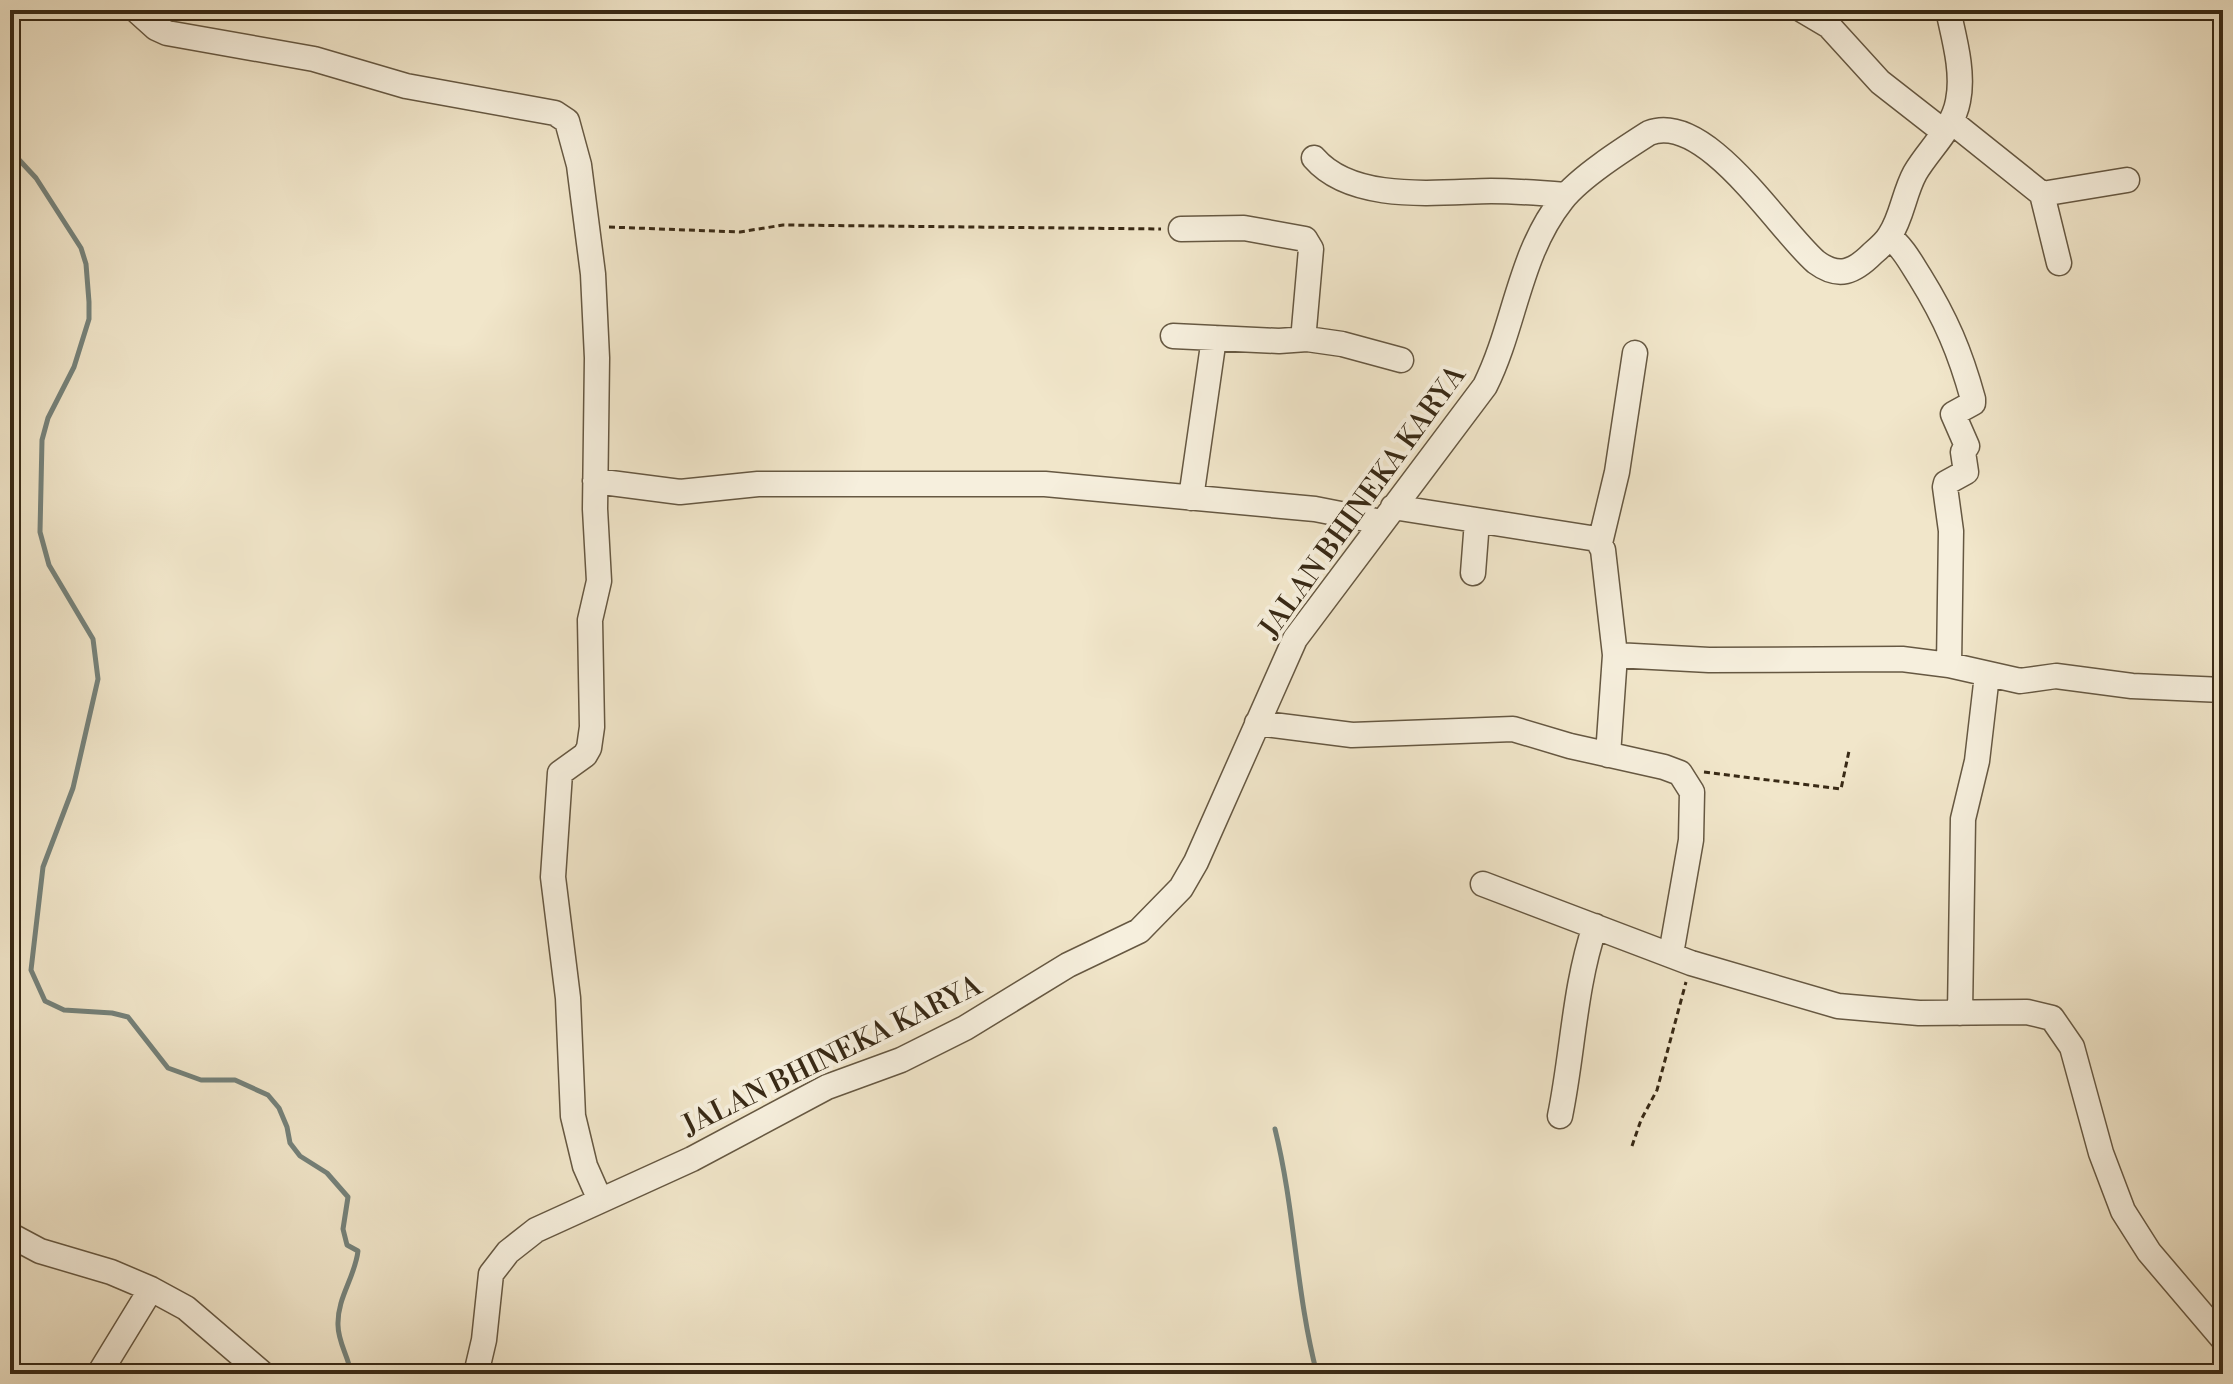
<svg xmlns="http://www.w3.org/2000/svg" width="2233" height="1384" font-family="'Libre Bodoni',serif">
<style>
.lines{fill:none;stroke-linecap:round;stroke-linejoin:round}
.stream{stroke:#75827b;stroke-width:5}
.minor-casing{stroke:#665842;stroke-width:27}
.path{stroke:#382915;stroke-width:3;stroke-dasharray:6 4;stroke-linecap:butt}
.minor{stroke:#f6efdd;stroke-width:24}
.labels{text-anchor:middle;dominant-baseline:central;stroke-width:8;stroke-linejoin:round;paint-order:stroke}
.street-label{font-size:28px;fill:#382915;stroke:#f6efdd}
</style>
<rect width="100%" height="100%" fill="#f1e6ca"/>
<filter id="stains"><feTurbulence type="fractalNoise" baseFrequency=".0025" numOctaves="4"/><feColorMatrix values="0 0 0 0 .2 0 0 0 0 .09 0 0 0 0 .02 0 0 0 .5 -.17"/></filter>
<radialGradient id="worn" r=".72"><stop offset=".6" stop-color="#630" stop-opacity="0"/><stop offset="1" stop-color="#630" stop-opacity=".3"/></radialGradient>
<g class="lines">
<path class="stream" d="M10,150l26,28 45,70 5,16 3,38v17l-15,48 -26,51 -6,22 -2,92 9,33 44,74 5,40 -25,109 -30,79 -12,103 14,31 19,9 48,3 16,4 40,51 33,12h34l33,15 11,13 8,19 3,16 10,13 27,17 21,24 -5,32 4,16 11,6c-3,26 -21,47 -20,74 0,18 11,32 13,49
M1275,1129c20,81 21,165 42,245"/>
<g class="minor-casing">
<path id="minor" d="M136,10l20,18 11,5 147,26 92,27 149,27 12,8 12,44 14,109 4,84 -2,151 4,72 -9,39 2,107 -3,21 -4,7 -25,18 -7,104 15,121 5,118 12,50 15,34
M1802,10l27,16 51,56 64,50
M1952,122l90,72 17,69
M1314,158c39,45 123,34 177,33 25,0 50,2 74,4
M2042,194l85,-14
M1181,229l63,-1 61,11 6,10 -7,80 3,10
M1889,237c14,10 22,26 31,40 26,42 40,75 53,122v4l-20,11 14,32 -4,6 3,20 -20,11 -1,4 6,44 -2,134
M1173,336l106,5 28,-2 35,5 59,16
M595,481l85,11 78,-8h287l270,25 66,13
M1191,498l23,-160
M1393,507l204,32 6,11 12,105 94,5 193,-1 47,6 71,16 36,-5 76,10 91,4
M1600,543l17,-71 18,-119
M1473,573l4,-52
M1257,723l95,12 161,-6 57,17 94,21 16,6 12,19 -1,48 -20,114
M1608,755l7,-100
M1483,884l208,79 147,43 81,7 108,-1 25,6 20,29 29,106 22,58 26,41 74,87
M1960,1013l3,-194 14,-58 10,-86
M1560,1116c13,-63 14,-128 35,-190
M10,1235l30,16 71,21 40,17 35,19 77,66
M99,1374l52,-85
M476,1374l8,-34 7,-66 17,-22 28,-22 156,-71 135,-72 74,-27 64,-32 103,-63 71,-34 42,-43 15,-26 99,-223 190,-253c30,-60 34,-132 77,-186 18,-23 62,-51 87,-67 57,-22 129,96 167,129 23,17 38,10 57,-9 6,-5 13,-11 17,-18 12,-18 14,-42 25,-62 14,-24 38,-44 43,-72 6,-29 -4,-63 -10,-91"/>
</g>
<path class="path" d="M609,227l131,5 43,-7 378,4
M1704,772l137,17 8,-38
M1632,1146l9,-26 16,-30 29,-108"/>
<use href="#minor" class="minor"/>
</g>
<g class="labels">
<g class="street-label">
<text transform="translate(1363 502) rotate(-54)">JALAN BHINEKA KARYA</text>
<text transform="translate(832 1056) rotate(-26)">JALAN BHINEKA KARYA</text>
</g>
</g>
<rect width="2233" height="1384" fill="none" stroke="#f1e6ca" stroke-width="40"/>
<rect x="12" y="12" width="2209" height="1360" fill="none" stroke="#382915" stroke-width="4"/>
<rect x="20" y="20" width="2193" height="1344" fill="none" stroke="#382915" stroke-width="2"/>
<rect width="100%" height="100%" filter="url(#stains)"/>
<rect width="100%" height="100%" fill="url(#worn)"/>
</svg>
